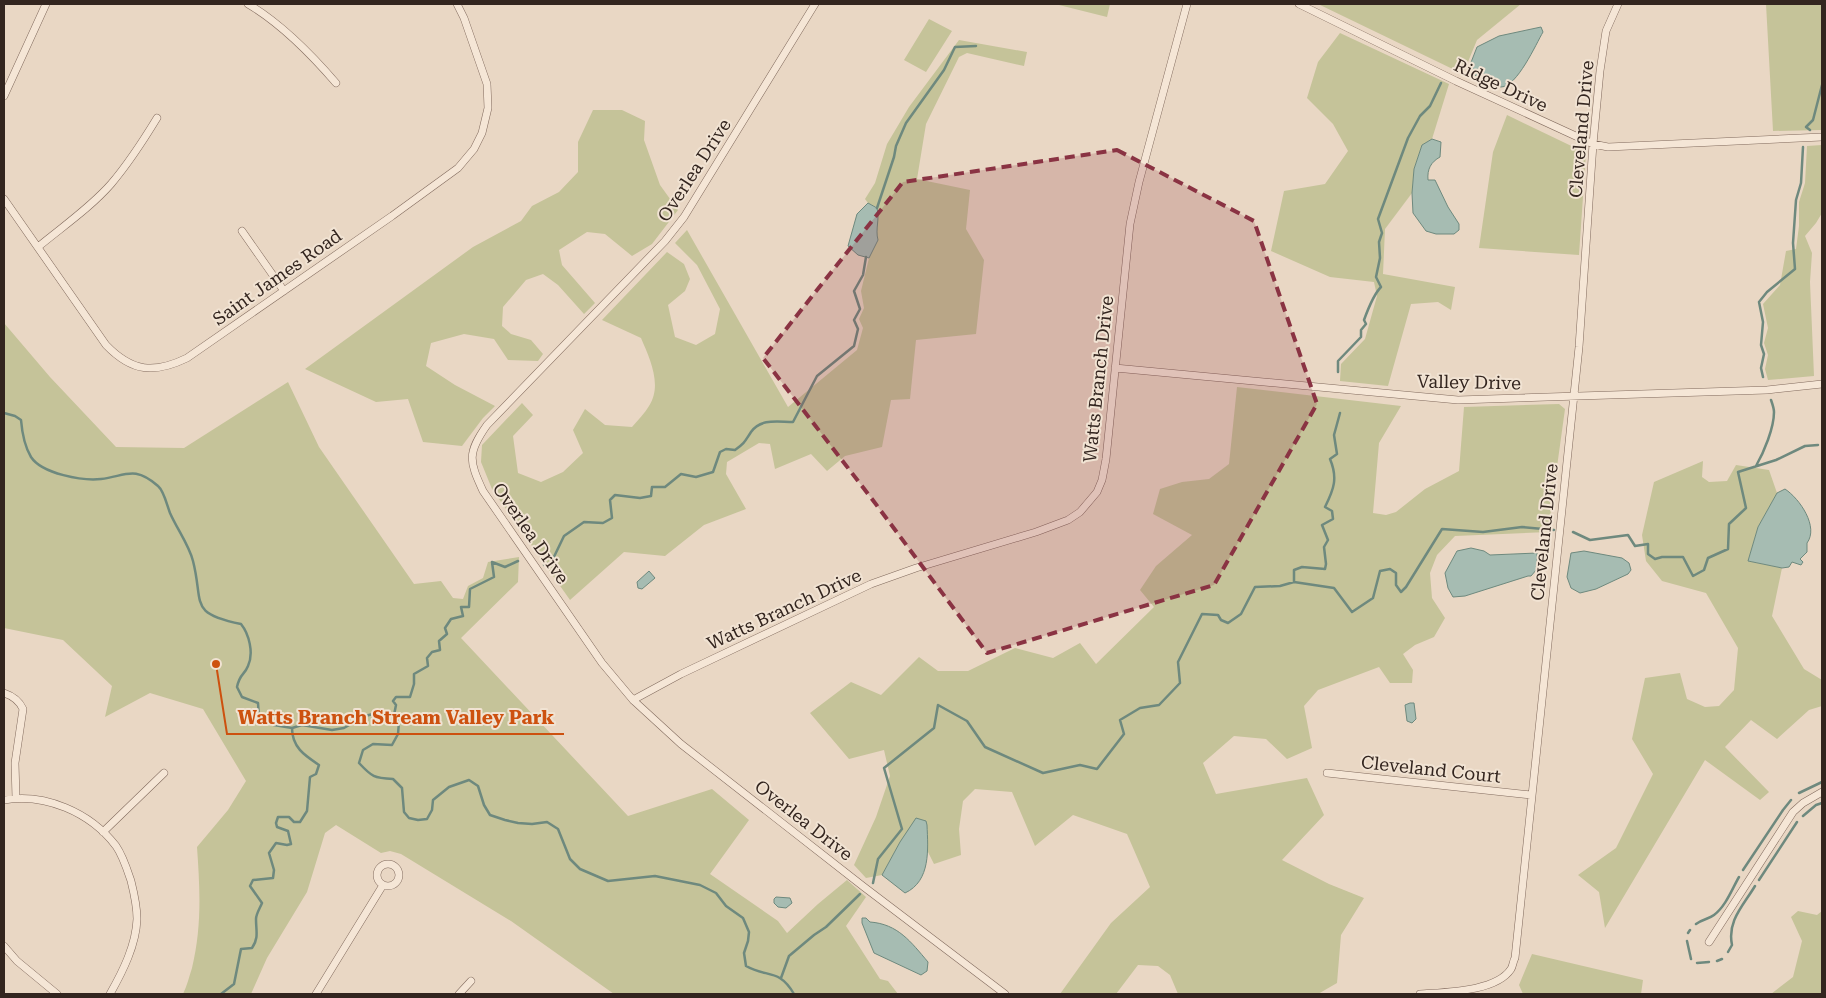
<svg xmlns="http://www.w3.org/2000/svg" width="1826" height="998" font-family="'Roboto Serif',serif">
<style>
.green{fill:#c5c399}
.water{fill:#a6bcb2;stroke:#6e897e}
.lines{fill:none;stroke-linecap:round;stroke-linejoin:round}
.stream{stroke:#6e897e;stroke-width:2.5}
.minor-casing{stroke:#816a5d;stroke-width:8}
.minor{stroke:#f5e6d6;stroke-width:7}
.marked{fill:#8a3343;fill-opacity:0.2;stroke:#8a3343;stroke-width:4;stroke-dasharray:10 6;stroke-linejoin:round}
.labels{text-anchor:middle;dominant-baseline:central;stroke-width:4;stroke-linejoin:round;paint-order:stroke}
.street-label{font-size:18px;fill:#33251f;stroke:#f1e3d3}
.leader{fill:none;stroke:#cd510f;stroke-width:2}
.callout-dot{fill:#cd510f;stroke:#f1e3d3;stroke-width:2}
.callout-label{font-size:19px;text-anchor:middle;font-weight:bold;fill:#cd510f;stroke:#f1e3d3;stroke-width:4;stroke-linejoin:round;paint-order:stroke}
</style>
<rect width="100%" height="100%" fill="#e9d7c4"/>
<path class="green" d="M1055,4h55l-3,13z
M1318,4h203l-44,36 -14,34z
M1766,4h56v126l-49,1z
M929,19l23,12 -26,41 -22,-12z
M1340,33l109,51 -17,55 -10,6 -8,24 -2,24 -27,36 -2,45 72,13 -4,23 -13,-8 -27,2 -23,82 -48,-5 1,-17 24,-25 12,-43 -3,-14 -44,-5 -59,-26 13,-60 41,-7 23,-33 -15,-27 -26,-26 11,-36z
M959,40l68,12 -3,14 -57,-13 -8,4 -33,67 -9,55 53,11 -4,39 18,31 -8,74 -60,6 -6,59 -19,1 -9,47 -37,9 -18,15 -16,-17 -36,15 -5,-25 -11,-1 -32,19 -1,12 20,35 -42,16 -39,31 -41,-4 -54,48 -78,-111 -11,-27 1,-17 40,-42 11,12 -20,21 5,37 23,9 22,-10 20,-19 -10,-23 12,-21 20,16 27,2c6,-7 13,-14 17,-21 14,-21 0,-49 -8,-68l-39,-18 65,-68 17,12 6,15 -5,12 -17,14 7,32 21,8 19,-11 5,-25 -23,-44 -22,-22 12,-13 101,177 69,-57 6,-22 -4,-9 5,-11 -3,-17 8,-33 9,-18 -2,-8 2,-24 -10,-5 -3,-4 10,-16 12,-39 22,-37z
M593,110h29l23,11 -1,19 16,45 18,25 -26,34 -20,12 -27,-22 -18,-2 -28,18 3,15 33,38 -11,11 -26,-29 -15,-11 -17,6 -23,27 -1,19 9,8 20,6 12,14 -5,7 -30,-1 -14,-21 -30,-5 -33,9 -5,23 29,19 40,21 -12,12 -21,28 -39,-4 -15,-43 -32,3 -71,-33 168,-122 48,-26 11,-15 27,-14 19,-20v-30z
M1507,115l79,38 -7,102 -100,-7 14,-96z
M1822,145v68l-6,10 -11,13 7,17 -2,29 4,94 -46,4 -3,-11 3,-14 -4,-12 4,-15 -5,-24 17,-19 6,-34 10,-2 3,-23v-24l6,-19 2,-37z
M4,323l46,54 66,70 68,1 104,-66 31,65 95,137 27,-3 12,17 10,1 5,-13 15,-8 5,-16 31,-5 -1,25 -57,56 167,178 84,-27 37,31 -39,54 68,47 9,12 31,-29 29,-24 19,17 -20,29 34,53 8,2 10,13h-284l-103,-73 -110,-67 -11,-3 -9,2 -45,-28 -11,8 -18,59 -40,66 -16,36h-68c4,-8 6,-17 9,-26 10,-41 8,-79 5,-121l31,-37 18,-29 -43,-72 -53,-16 -45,24 7,-31 -49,-46 -59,-12z
M1237,387l164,19 -22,37 -6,70 13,2 10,-3 29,-23 34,-18 5,-64 95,-3 6,5 -17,123 -93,4 -18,19 -7,18 2,25 13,20 -11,19 -19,8 -12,9 10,16 -1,13h-22l-11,-16 -61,23 -14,16 8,42 -25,11 -21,-20 -32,-3 -31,27 13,31 91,-16 17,37 -42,45 47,24 35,14 -23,37 -4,48 -19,11h-140l-8,-19 -12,-9 -20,-1 -22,29h-56l51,-71 39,-36 -23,-53 -54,-19 -38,31 -23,-54 -37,-3 -12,12 -4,28 2,26 -27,9 -6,-12 -1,-27 -27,17 -18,33 -16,3 -12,-13 22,-48 14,-41 -6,-26 -35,9 -39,-46 41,-31 30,13 38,-38 19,14h30l47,-23 38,10 27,-15 16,21 58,-57 -14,-17 16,-24 36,-31 -39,-21 7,-25 22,-7 27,-3 20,-15z
M1703,461l-1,16 7,5 18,-1 9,-16 33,5 8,23 -19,34 -10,34 34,7 -10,48 32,53 18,11v26l-13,4 -32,29 -26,-19 -26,27 44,45 -9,8 -55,-40 -100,168 -6,-36 -21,-17 38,-27 37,-74 -21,-35 13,-61 35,-5 7,26 18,8 14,-1 15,-16 4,-42 -32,-55 -44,-12 -16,-20 -4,-26 12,-53z
M1798,911l19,4 5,-4v83h-51l22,-17 9,-36 -11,-24z
M1532,954l111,26 -2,14h-118l-4,-9z"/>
<path class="water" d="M1541,27l2,5c-7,12 -26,55 -42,55 -9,-1 -20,-9 -28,-13l-3,-9 7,-18 22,-11z
M1432,139l9,3 -1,15c-9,5 -13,12 -12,23h7l13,27 11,17v6l-5,4h-18l-10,-3 -13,-18 -1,-20 2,-24 8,-24z
M868,203l9,5c3,11 -2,21 1,32l-9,18 -11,-3 -10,-9 9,-32z
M1785,489c15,10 34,38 22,54v9l-7,7 3,3 -2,3 -9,-3 -3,5 -7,1 -34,-7 10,-34 19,-34z
M1471,548l13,3 6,4 47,-2v16l-6,7h-3l-63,20 -12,1 -5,-9 -3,-15 12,-22z
M1584,551l38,7 7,5 2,7 -3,4 -32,15 -16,4 -9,-5 -4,-11 4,-24z
M649,571l6,7 -13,11 -4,-1 -1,-6z
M1410,703h4l2,16 -4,4 -5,-2 -2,-16z
M916,818l10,3 1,4c1,24 4,56 -22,68l-23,-18 18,-33z
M776,897l14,1 2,5 -6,5 -8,-1 -4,-4v-4z
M862,918h4l4,4c28,2 41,20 58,40l-1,9 -6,4 -47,-22 -12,-30z"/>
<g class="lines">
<path class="stream" d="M1810,130l-4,-3 7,-7 9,-35
M877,208l17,-51 2,-11 10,-23 38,-53 11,-23 21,-1
M1338,372v-11l23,-24v-7l5,-6 -2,-4c4,-11 10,-26 17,-33l-5,-10 4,-19 -1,-16 3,-9 -4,-14 30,-81 12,-22 10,-10 11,-23
M1763,377l-2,-9 3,-14 -3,-9 2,-23 -4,-20 8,-10 28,-23 -2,-26 3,-43 5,-17 2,-36
M4,413l11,3 6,4c1,12 4,27 10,37 11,17 52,24 70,22 25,-3 33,-14 57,7 6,5 9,19 12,27 7,16 19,32 23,48 11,43 -5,52 48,63 8,10 13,29 7,42 -4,10 -8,7 -11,21l5,10 16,6 1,15 15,7 18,3 10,-3 30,5 12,-2 21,-12 12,-3 17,2 5,7 -1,12 -6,11 -19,-1 -10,6 -4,13c13,14 15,15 34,16l9,9 2,24 5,6 9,2 9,-1 5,-9 1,-10 16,-13 20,-7 9,6 6,19 6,10 15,5 13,3 14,1 15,-2 11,7 12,30 10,10 28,12 47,-5 45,9 16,8 10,13 17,12 6,14 -1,9 -4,12 2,13c21,12 33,2 48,28
M1756,466c8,-14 18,-38 18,-54 0,-4 -2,-9 -3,-12
M1573,532l17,8 38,-5 7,11 13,-2v10l7,5 7,-2h21l10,19 11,-6 4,-12 20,-9 1,-25 17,-16 -8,-36 38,-12 29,-14 13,-1
M544,565l7,-2 13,-27 20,-14 19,1 9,-5 -2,-18 5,-5 25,3 11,-2 1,-9h13l16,-13 15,3 17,-5 7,-20 6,-3 9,1c10,-7 10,-9 16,-18 10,-14 27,-10 42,-10l24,-46 37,-30 4,-17 -4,-9 6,-11 -6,-18 9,-16 3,-18
M1294,582v-12l8,-3 23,2 1,-5 -2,-17 4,-7 -6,-15 11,-6 -1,-8 -7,-4c9,-18 13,-29 5,-48l7,-5 -3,-19 6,-22
M394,715l2,-10 -3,-4 3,-4h14l4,-13v-10l14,-8 -1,-8 5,-6 8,-2 -1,-9 8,-7 -2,-6 6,-9 12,-3 -2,-9h8l1,-18 24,-12 -2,-15 13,5 13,-6
M1799,793l23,-11
M1803,816l13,-11 6,-2
M1743,870l40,-60 8,-10
M1759,880l38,-58
M873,883l5,-24 24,-30 -18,-61 50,-40 4,-23 29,16 18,26 58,26 37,-8 17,4 27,-35 -4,-14 20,-12 19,-3 21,-22 -2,-21 24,-48 16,1 3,5 7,3 13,-9 14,-27 25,-1 14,-4 40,6 18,24 21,-14 7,-27 10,-2 6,4v12l5,7 5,-5 36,-58 41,3 39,-5 32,3
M1696,924c7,-5 13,-5 18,-9 12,-9 18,-26 25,-38
M1688,933l2,-3
M1687,941l4,18
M1728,952l4,-7c-5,-24 11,-39 23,-59
M1717,961l5,-2
M1697,963l12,-1
M781,978l8,-22 25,-21 12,-8 34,-33
M221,994l13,-10 7,-35 11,-1c7,-10 4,-17 4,-29 0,-5 4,-11 6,-16l-12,-17 3,-6 20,-2 1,-8 -5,-17 7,-10 11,2 4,-1 -3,-13 -11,-4 -1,-4 2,-6h11l5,5h6l7,-11 3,-34 6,-3 3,-9c-15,-10 -27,-18 -27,-37"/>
<g class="minor-casing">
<path id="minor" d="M248,4c34,20 63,50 88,79
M815,4l-131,213 -19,24 -178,184c-20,28 -18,36 -4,66l119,172 31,37 48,44 183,143 141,107
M1299,4l157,77 137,63 15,3 214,-10
M4,96l42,-92
M4,199l102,146c26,27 48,29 81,13l205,-142 66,-48 16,-19 8,-16 6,-25 -1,-24 -23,-66 -7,-14
M242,231l42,60
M38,247c24,-20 52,-39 73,-63 17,-20 32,-43 46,-66
M1115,368l343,32 309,-10 55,-6
M4,693c9,3 15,7 19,16l-8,54 1,35
M633,700l48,-26 190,-90 45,-16 120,-36 32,-12 12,-8 17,-20 5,-12 4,-21 24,-235 9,-42 48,-178
M1327,773l204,22
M4,800c41,-7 86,12 112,46 7,10 11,23 15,35 3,12 6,25 6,38 -1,26 -14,52 -27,75
M103,832l61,-59
M377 875a11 11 0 1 1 22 0a11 11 0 1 1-22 0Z
M1709,942l84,-130 10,-9 19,-11
M4,946l13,15 40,33
M316,994l67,-109
M459,994l12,-13
M1420,994c25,-2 76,-2 91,-25 2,-3 2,-8 4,-11l64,-611 14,-203 7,-73 6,-40 12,-27"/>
</g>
<use href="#minor" class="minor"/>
</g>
<path class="marked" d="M1117,150l137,71 63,183 -103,181 -227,68 -115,-154 -109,-141 140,-176z"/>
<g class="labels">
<g class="street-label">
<text transform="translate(1501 85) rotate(25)">Ridge Drive</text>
<text transform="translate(1581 129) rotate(-85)">Cleveland Drive</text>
<text transform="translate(694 170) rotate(-57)">Overlea Drive</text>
<text transform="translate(277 277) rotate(-35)">Saint James Road</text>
<text transform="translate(1098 379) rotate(-84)">Watts Branch Drive</text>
<text transform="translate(1469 382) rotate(1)">Valley Drive</text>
<text transform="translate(1544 532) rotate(-84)">Cleveland Drive</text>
<text transform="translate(531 533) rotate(55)">Overlea Drive</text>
<text transform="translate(784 609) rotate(-25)">Watts Branch Drive</text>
<text transform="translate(1431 769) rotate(6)">Cleveland Court</text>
<text transform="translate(804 820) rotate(38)">Overlea Drive</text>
</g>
</g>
<path class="leader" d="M216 664L227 734H564"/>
<circle class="callout-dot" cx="216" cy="664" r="5"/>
<g class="callout-label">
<text x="396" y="724">Watts Branch Stream Valley Park</text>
</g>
<rect width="1826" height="998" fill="none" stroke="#33251f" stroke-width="10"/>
</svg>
